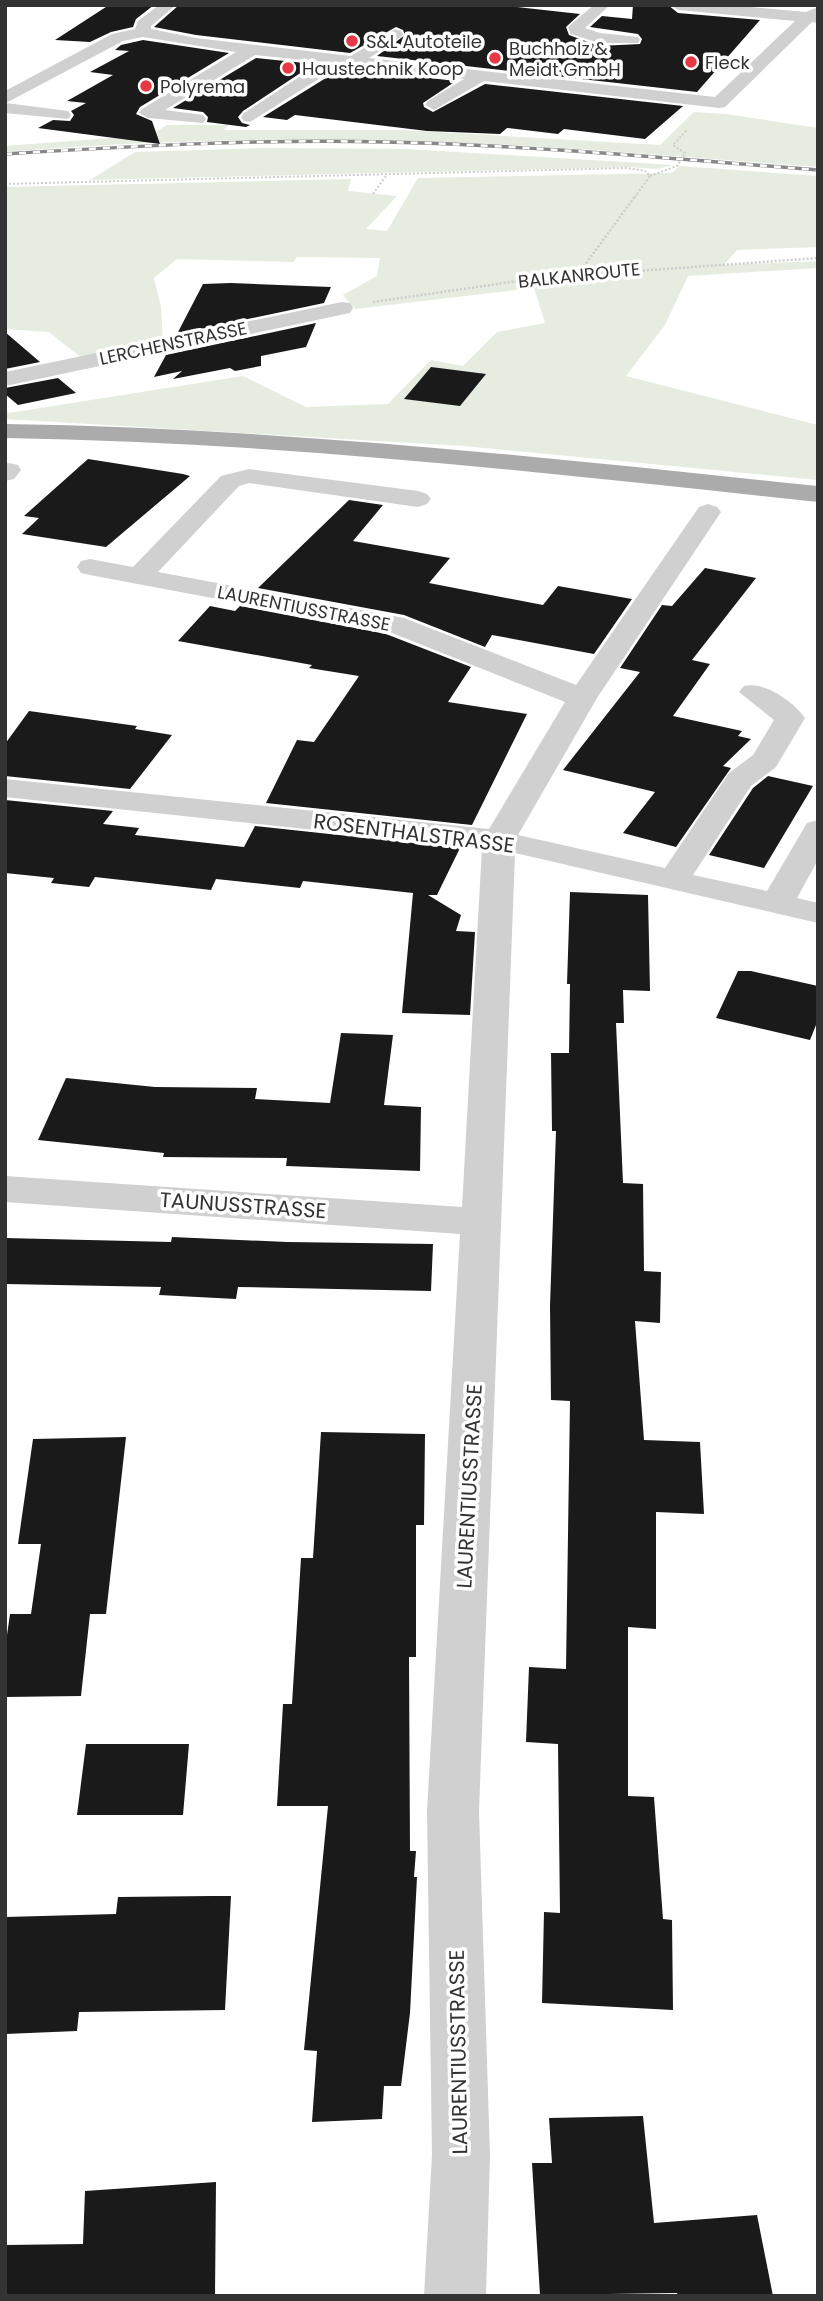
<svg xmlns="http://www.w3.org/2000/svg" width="823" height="2301" font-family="Poppins,sans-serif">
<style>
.green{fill:#e6ecdf}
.building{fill:#1a1a1a}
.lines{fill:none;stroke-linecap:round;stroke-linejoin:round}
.path-far1{stroke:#cdcdcd;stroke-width:2;stroke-dasharray:2 2;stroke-linecap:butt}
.path{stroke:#cdcdcd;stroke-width:2.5;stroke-dasharray:2 2;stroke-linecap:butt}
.minor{fill:#d0d0d0;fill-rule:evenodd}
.major{fill:#ababab;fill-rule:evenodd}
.rail-casing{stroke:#888;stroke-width:3.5}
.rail{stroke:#fff;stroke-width:2.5;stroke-dasharray:7;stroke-linecap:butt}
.poi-dot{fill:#e63946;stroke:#fff;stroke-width:2.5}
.labels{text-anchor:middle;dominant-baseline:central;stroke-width:7;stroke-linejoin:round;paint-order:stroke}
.far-poi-label{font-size:18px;fill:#333;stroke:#fff;text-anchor:start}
.far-street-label{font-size:18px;fill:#333;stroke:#fff}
.street-label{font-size:21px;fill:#333;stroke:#fff}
</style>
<rect width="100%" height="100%" fill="#fff"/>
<path class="green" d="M694,112l32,2 92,14v39c-126,-9 -251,-21 -377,-25 -145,-5 -291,-2 -436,10v-6l146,-11 16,-10h62l-6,5h178l259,15z
M266,148l141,1 267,16 -17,4 -28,-2 -539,13 45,-28z
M679,166l139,10v71l-81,3 -13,15 94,-4v7l-130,8 -23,49 -39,51 192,49v55l-354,-34 -459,-27v-9l4,3 234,-37 63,31 82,-3 43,-44 32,6 34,-34 48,-9 -11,-35 -179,21 -12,-14 34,-19 3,-18 -83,-1 -4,5 -116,-3 -23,19 7,29 2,35 -79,18 -35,-28 -44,-3v-142l346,-8 -3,12 49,5 -31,33 21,2 31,-53 254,-5z"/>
<path class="building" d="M109,5h45l-18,14 -3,8 -22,5 -21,10 -35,-2z
M179,5h321l80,9 -14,13 3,8 30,11 41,-2 2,-5 -4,-5 -48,-7 12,-11 30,3 1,-14h35l10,8 82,7 -63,72 -320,-36 28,-21 -2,-5 -7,-3 -46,26 -154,-18 -42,-8z
M143,40l86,13 -89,54 -4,7 16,7 8,23 -122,-16 15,-8 17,1 4,-6 -3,-4 15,-8 -19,-2 46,-26 -23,-3 39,-21 -14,-1 6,-5z
M256,58l58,6 -71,47 -5,6 4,6 8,2 -4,2 -39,-5 1,-5 -5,-5 -30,-4z
M342,68l114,13 -33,22 1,4 9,5 52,-28 198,22 -38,33 -81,-10 -6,5 -51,-6 -7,6 -73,-3 -132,-16 -8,5 -24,-3z
M231,283l100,4 -7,16 -147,31 26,-50z
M316,323l-10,24 -45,9v10l-26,5 -5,-3 -57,11 9,-8 -28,6 12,-22z
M5,332l35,30 -35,7z
M431,367l55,7 -26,32 -56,-7z
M58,378l18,15 -58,12 -13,-11v-6z
M88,459l95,15 7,2 -84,71 -84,-13 17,-16 -15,-2z
M349,500l34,5 -30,36 97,17 -21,25 114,22 15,-19 74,13 -38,55 -102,-19 -7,12 -81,-32 -146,-27z
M705,568l51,10 -64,82 18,4 -37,52 69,15 -4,5 13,3 -28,27 8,2 -55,79 -53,-14 32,-41 -92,-22 77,-98 -20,-4 42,-63 10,1z
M210,606l25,5 5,-5 146,28 85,33 -23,35 79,12 -55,111 -206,-22 31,-63 17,2 45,-66 -50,-8 3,-3 -134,-24z
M29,711l108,15 -2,3 37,6 -42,54 -125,-13v-32z
M768,776l45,10 -49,82 -55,-13 44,-67z
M5,800l108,11 -10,13 36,4 -4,7 109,12 11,-21 205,22 -23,47h-9l33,20 -5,16 19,1 -5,83 -68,-2 11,-120 -110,-12 -3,7 -84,-9 -5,11 -116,-13 -6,10 -38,-4 3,-5 -49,-5z
M570,892l78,3 2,96 -27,-1 1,33h-8l7,160 20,1 1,87 17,1 -1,51 -25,-2 9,119 56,2 4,72 -48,-2v117l-28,-2v169l26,1 9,122 9,1 1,90 -131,-7 2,-91 16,1 -2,-169 -32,-2 3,-75 37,2 4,-268 -19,-1 -1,-94 6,-175h-4l-1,-78h18l1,-69h-3z
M738,971h13l67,15v34l-8,20 -94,-22z
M341,1033l52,2 -9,70 37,2 -1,64 -134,-5 1,-8 -124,-1 1,-4 -126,-13 28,-62 89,9 102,1 -2,11 75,4z
M172,1237l115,5 146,2 -2,47 -193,-4 -2,12 -77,-4 2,-8 -156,-3v-46l166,4z
M321,1432l104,2 -1,91h-8v132h-7l1,194h6l-2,26h3l-7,136 -9,73h-17l-2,33 -70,3 5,-71 -13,-1 24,-244h-51l6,-102h9l9,-146h12z
M126,1437l-20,177h-16l-9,82 -76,1v-48l5,-35h21l10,-70h-23l15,-105z
M86,1744h103l-6,71h-106z
M212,1896h19l-6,114 -146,2 -2,19 -72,3v-117l111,-3 2,-17z
M643,2116l11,107 103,-8 16,81h-95l-1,-3 -137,2 -8,-132h20l-3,-45z
M216,2182l-1,114h-210v-51l78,-1 2,-53z"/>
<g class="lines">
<path class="path-far1" d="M650,176l27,-10 8,-13 -12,-8 14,-15
M5,184l622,-16 18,3 5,5 -15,21
M373,194l13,-18"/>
<path class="path" d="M579,273l57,-78
M373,302l166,-24 279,-20"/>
<path class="minor" d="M159,5h17l-25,21v3l45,9 155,18 44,-27 6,2 2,3 -2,3 -32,21 346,39 80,-76 -117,-11 -7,-5h59l76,7 12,-5v16l-6,-1 -87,85 -6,1 -235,-27 -50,29 -9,-5 3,-4 36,-22 -123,-14 -91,57 -6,-1 -3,-4 3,-4 78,-51 -67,-7 -90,55 38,5 3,4 -3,4 -55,-5 -9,-5 3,-4 94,-57 -93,-15 -20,4 -117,62 62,8 3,4 -3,4 -63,-6v-22l107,-57 23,-5 3,-8z
M594,5h16l-25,23 15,5 38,4 2,3 -2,3h-39l-28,-9 -3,-6 2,-3z
M342,302l8,1 3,5 -3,5 -345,73v-14z
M9,463l9,2 3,5 -7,9 -9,2v-17z
M249,469l169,22 9,3 4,5 -4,5 -9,3 -169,-24 -10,3 -81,86 246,46 172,67 123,-178 9,-3 9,3 4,5 -124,186 -79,137 147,33 64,-95 24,-18 21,-35 -35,-28 5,-6c20,-5 49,15 61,32l-29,49 -25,19 -58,89 74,16 40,-68 11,-3v40l-21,38 21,5v20l-303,-70 -36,958 11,344 -4,141h-62l8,-141 -5,-344 33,-577 -455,-32v-26l457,31 20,-359 -477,-51v-18l484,50 76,-127 -178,-71 -297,-56 -9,-2 -4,-6 4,-6 9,-2 43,8 88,-91z"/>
<path class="major" d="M5,424c273,4 542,34 813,62v16c-271,-29 -540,-60 -813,-64z"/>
<g class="rail-casing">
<path id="rail" d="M5,154c127,-8 253,-15 380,-12 145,3 289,17 433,28"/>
</g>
<use href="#rail" class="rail"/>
</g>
<g class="poi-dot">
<circle cx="352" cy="41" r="7"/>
<circle cx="495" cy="58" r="7"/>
<circle cx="691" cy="62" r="7"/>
<circle cx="288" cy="68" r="7"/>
<circle cx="146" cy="86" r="7"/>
</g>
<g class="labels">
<g class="far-poi-label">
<text x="366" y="41">S&amp;L Autoteile</text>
<text x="509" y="48">Buchholz &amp;<tspan x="509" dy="21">Meidt GmbH</tspan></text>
<text x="705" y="62">Fleck</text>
<text x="302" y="68">Haustechnik Koop</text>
<text x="160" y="86">Polyrema</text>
</g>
<g class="far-street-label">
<text transform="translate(579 275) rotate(-6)">BALKANROUTE</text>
<text transform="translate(173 343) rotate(-12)">LERCHENSTRASSE</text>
<text transform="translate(304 608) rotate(11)">LAURENTIUSSTRASSE</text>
</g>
<g class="street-label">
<text transform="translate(414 833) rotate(7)">ROSENTHALSTRASSE</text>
<text transform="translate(243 1205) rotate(4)">TAUNUSSTRASSE</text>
<text transform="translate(469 1486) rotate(-87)">LAURENTIUSSTRASSE</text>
<text transform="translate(458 2052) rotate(-91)">LAURENTIUSSTRASSE</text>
</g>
</g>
<rect width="823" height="2301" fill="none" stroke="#333333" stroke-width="14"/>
</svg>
